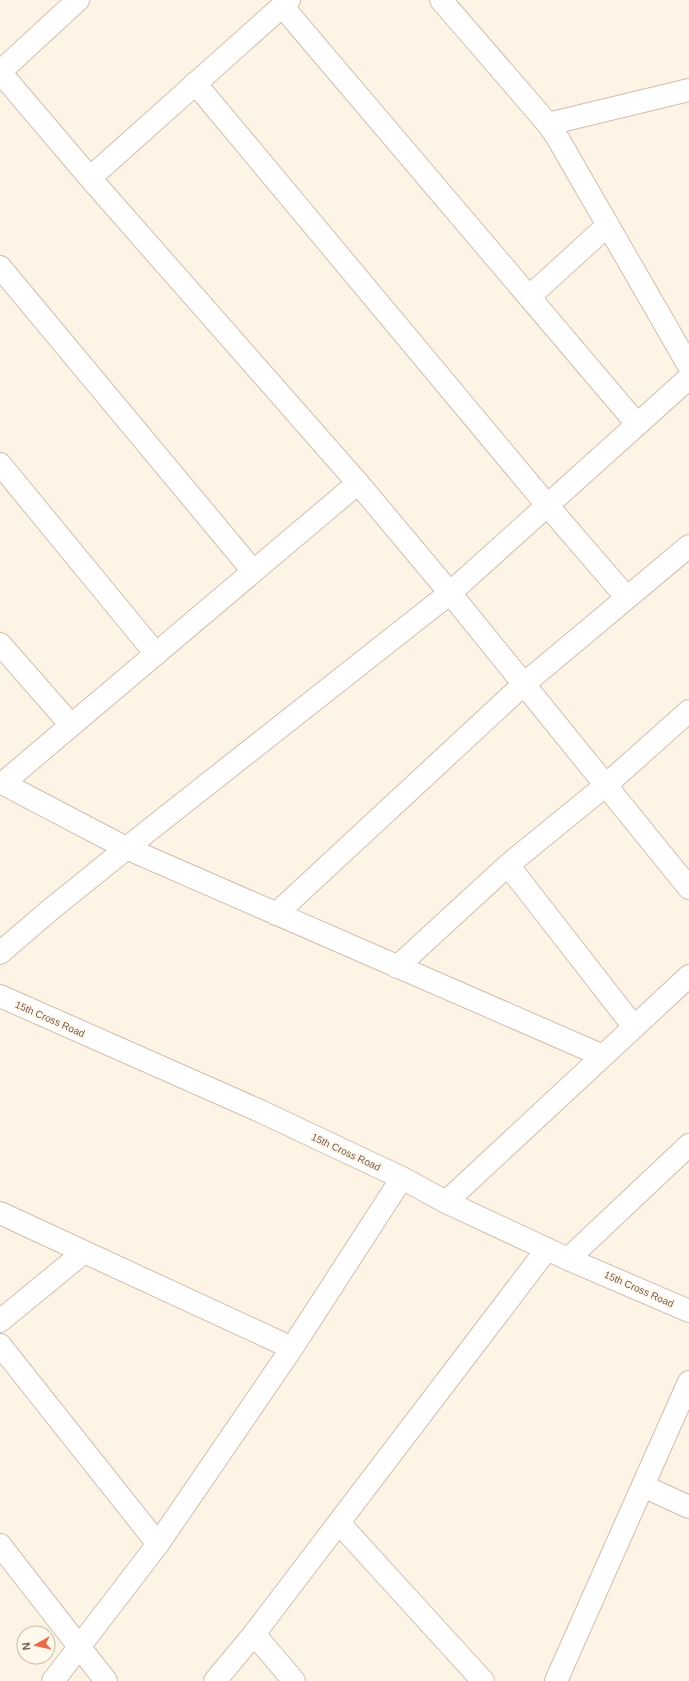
<svg xmlns="http://www.w3.org/2000/svg" width="689" height="1681" font-family="Arial,sans-serif">
<style>
.lines{fill:none;stroke-linecap:round;stroke-linejoin:round}
.street-casing{stroke:#d2bdae;stroke-width:24}
.street{stroke:#fff;stroke-width:22}
.labels{text-anchor:middle;dominant-baseline:central;stroke-width:4;stroke-linejoin:round;paint-order:stroke}
.street-label{font-size:10px;fill:#785949;stroke:#fff8ed}
</style>
<rect width="100%" height="100%" fill="#fdf4e6"/>
<g class="lines">
<g class="street-casing">
<path id="street" d="M78,0l-78,72 90,106 268,305 92,110 239,295
M441,0l107,124 9,13 132,229
M282,6l355,418
M195,83l352,422 80,93
M548,124l141,-34
M90,178l199,-178
M0,267l253,304
M529,297l79,-72
M0,464l156,190
M0,644l71,81
M0,782l126,66 477,208
M3,783l355,-300
M508,865l126,162
M276,914l248,-230 165,-138
M0,953l50,-43 98,-79 302,-238 239,-215
M397,967l111,-102 98,-80 83,-74
M0,996l260,115 142,67 44,24 122,57 121,52
M446,1202l243,-226
M0,1213l292,135 110,-170
M568,1259l121,-114
M0,1321l84,-69
M0,1345l158,199
M643,1486l46,21
M339,1523l144,158
M0,1545l106,136
M254,1634l40,47
M53,1681l105,-137 134,-196
M215,1681l39,-47 293,-385
M556,1681l133,-299"/>
</g>
<use href="#street" class="street"/>
</g>
<g class="labels">
<g class="street-label">
<text transform="translate(50 1019) rotate(24)">15th Cross Road</text>
<text transform="translate(346 1152) rotate(25)">15th Cross Road</text>
<text transform="translate(639 1289) rotate(24)">15th Cross Road</text>
</g>
</g>
<g transform="translate(36 1645) rotate(262)"><circle r="19" fill="#fff8ed" stroke="#c9b8ab"/>
<path d="M0-3L7 15L0 10L-7 15Z" fill="#ec6946"/>
<text y="-6" font-size="11" font-weight="bold" text-anchor="middle" fill="#785949">N</text>
</g>
</svg>
